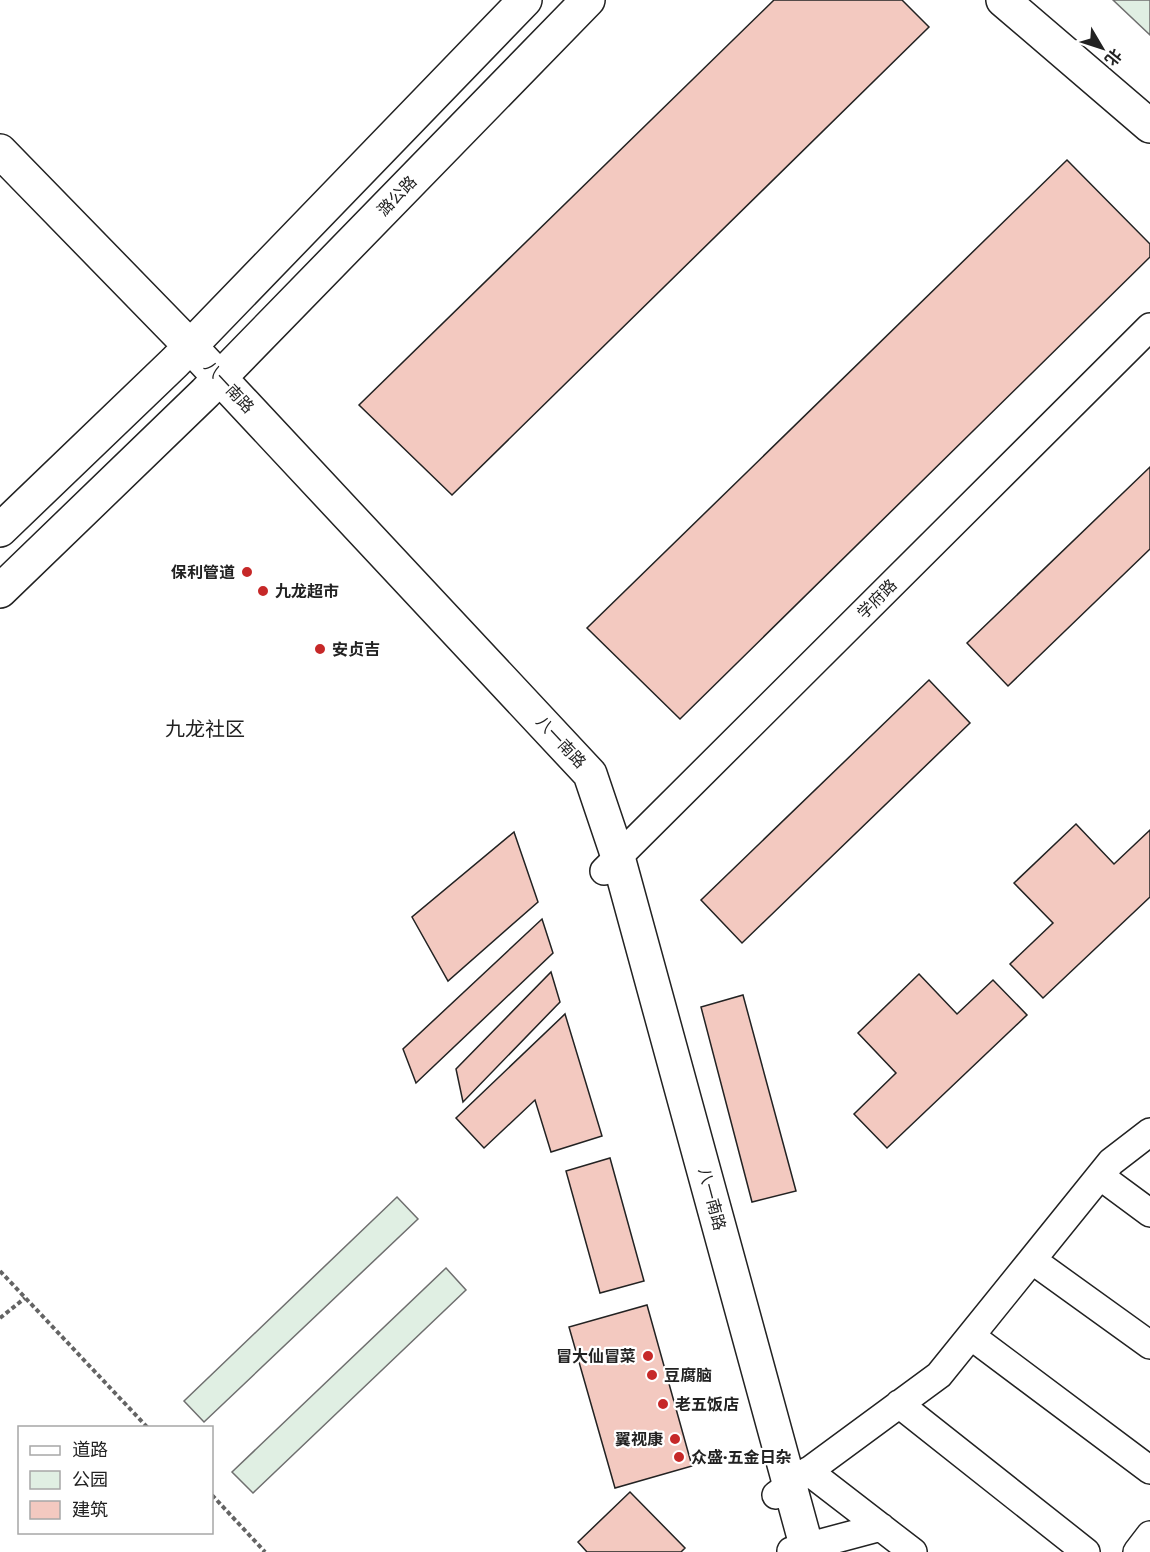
<svg xmlns="http://www.w3.org/2000/svg" width="1150" height="1552" font-family="'Work Sans','Noto Sans SC',sans-serif">
<style>
.green{fill:#e0efe3;stroke:#6f6f6f;stroke-width:1.5}
.building{fill:#f3c9c0;stroke:#222;stroke-width:1.5}
.lines{fill:none;stroke-linecap:round;stroke-linejoin:round}
.minor-casing{stroke:#222;stroke-width:30}
.tertiary-casing{stroke:#222;stroke-width:36}
.secondary-casing{stroke:#222;stroke-width:36}
.path{stroke:#646464;stroke-width:4;stroke-dasharray:4.5 3;stroke-linecap:butt}
.minor{stroke:#fff;stroke-width:27}
.tertiary{stroke:#fff;stroke-width:33}
.secondary{stroke:#fff;stroke-width:33}
.poi-dot{fill:#c62828;stroke:#fff;stroke-width:2}
.labels{text-anchor:middle;dominant-baseline:central;stroke-width:4.5;stroke-linejoin:round;paint-order:stroke}
.street-label{font-size:16px;fill:#222;stroke:#fff}
.poi-label{font-size:16px;font-weight:bold;fill:#222;stroke:#fff;text-anchor:start}
.quarter-label{font-size:20px;fill:#222;stroke:#fff}
</style>
<rect width="100%" height="100%" fill="#fff"/>
<path class="green" d="M1113,0h37v35z
M397,1197l21,22 -214,203 -20,-21z
M446,1268l20,22 -213,203 -21,-21z"/>
<path class="building" d="M774,0h128l27,27 -477,468 -93,-90z
M1067,160l83,84v13l-470,462 -93,-91z
M1150,467v82l-142,137 -41,-43z
M929,680l41,43 -228,220 -41,-43z
M1076,824l38,40 36,-34v67l-107,101 -33,-34 43,-41 -39,-40z
M514,832l24,70 -90,79 -36,-64z
M542,919l11,34 -137,130 -13,-34z
M551,972l9,30 -97,100 -7,-33z
M919,974l38,40 36,-34 34,35 -140,133 -33,-34 42,-41 -38,-40z
M743,995l53,196 -44,11 -51,-195z
M565,1014l37,122 -51,16 -16,-52 -51,48 -28,-30z
M610,1158l34,123 -44,12 -34,-122z
M647,1305l45,161 -77,22 -46,-161z
M630,1492l55,56 -4,4h-94l-9,-10z"/>
<g class="lines">
<g class="minor-casing">
<path id="minor" d="M604,871l546,-544
M1100,1176l50,37
M1032,1260l118,85
M971,1336l179,134
M899,1404l187,148
M808,1471l105,81
M776,1495l163,-120 172,-213 39,-30
M791,1551l90,-24
M1137,1552l13,-17"/>
</g>
<g class="tertiary-casing">
<path id="tertiary" d="M1003,0l147,126"/>
</g>
<g class="secondary-casing">
<path id="secondary" d="M0,151l190,195 400,428 28,83 190,695
M0,530l175,-168 350,-362
M0,591l205,-198 383,-393"/>
</g>
<path class="path" d="M0,1271l148,157
M0,1318l25,-20
M212,1495l53,57"/>
<use href="#minor" class="minor"/>
<use href="#tertiary" class="tertiary"/>
<use href="#secondary" class="secondary"/>
</g>
<g class="poi-dot">
<circle cx="247" cy="572" r="6"/>
<circle cx="263" cy="591" r="6"/>
<circle cx="320" cy="649" r="6"/>
<circle cx="648" cy="1356" r="6"/>
<circle cx="652" cy="1375" r="6"/>
<circle cx="663" cy="1404" r="6"/>
<circle cx="675" cy="1439" r="6"/>
<circle cx="679" cy="1457" r="6"/>
</g>
<g class="labels">
<g class="street-label">
<text transform="translate(397 196) rotate(-46)">潞公路</text>
<text transform="translate(229 387) rotate(47)">八一南路</text>
<text transform="translate(877 599) rotate(-45)">学府路</text>
<text transform="translate(561 742) rotate(47)">八一南路</text>
<text transform="translate(712 1199) rotate(75)">八一南路</text>
</g>
<g class="poi-label">
<text x="235" y="572" text-anchor="end">保利管道</text>
<text x="275" y="591">九龙超市</text>
<text x="332" y="649">安贞吉</text>
<text x="636" y="1356" text-anchor="end">冒大仙冒菜</text>
<text x="664" y="1375">豆腐脑</text>
<text x="675" y="1404">老五饭店</text>
<text x="663" y="1439" text-anchor="end">翼视康</text>
<text x="691" y="1457">众盛·五金日杂</text>
</g>
<g class="quarter-label">
<text x="205" y="729">九龙社区</text>
</g>
</g>
<rect x="18" y="1426" width="195" height="108" fill="#ffffff" stroke="#a7a7a7" stroke-width="1.5"/>
<rect x="30" y="1446" width="30" height="9" fill="#ffffff" stroke="#a7a7a7" stroke-width="1.5"/>
<text x="72" y="1456" font-size="18" fill="#222222">道路</text>
<rect x="30" y="1471" width="30" height="18" fill="#e0efe3" stroke="#a7a7a7" stroke-width="1.5"/>
<text x="72" y="1486" font-size="18" fill="#222222">公园</text>
<rect x="30" y="1501" width="30" height="18" fill="#f3c9c0" stroke="#a7a7a7" stroke-width="1.5"/>
<text x="72" y="1516" font-size="18" fill="#222222">建筑</text>
<g transform="translate(1102 48) rotate(129)" stroke="#ffffff" stroke-width="4.5" paint-order="stroke">
<path d="M0-4.5L10 22L0 15L-10 22Z" fill="#222222"/>
<text y="-9" font-size="16" font-weight="bold" text-anchor="middle" fill="#222222">北</text>
</g>
</svg>
